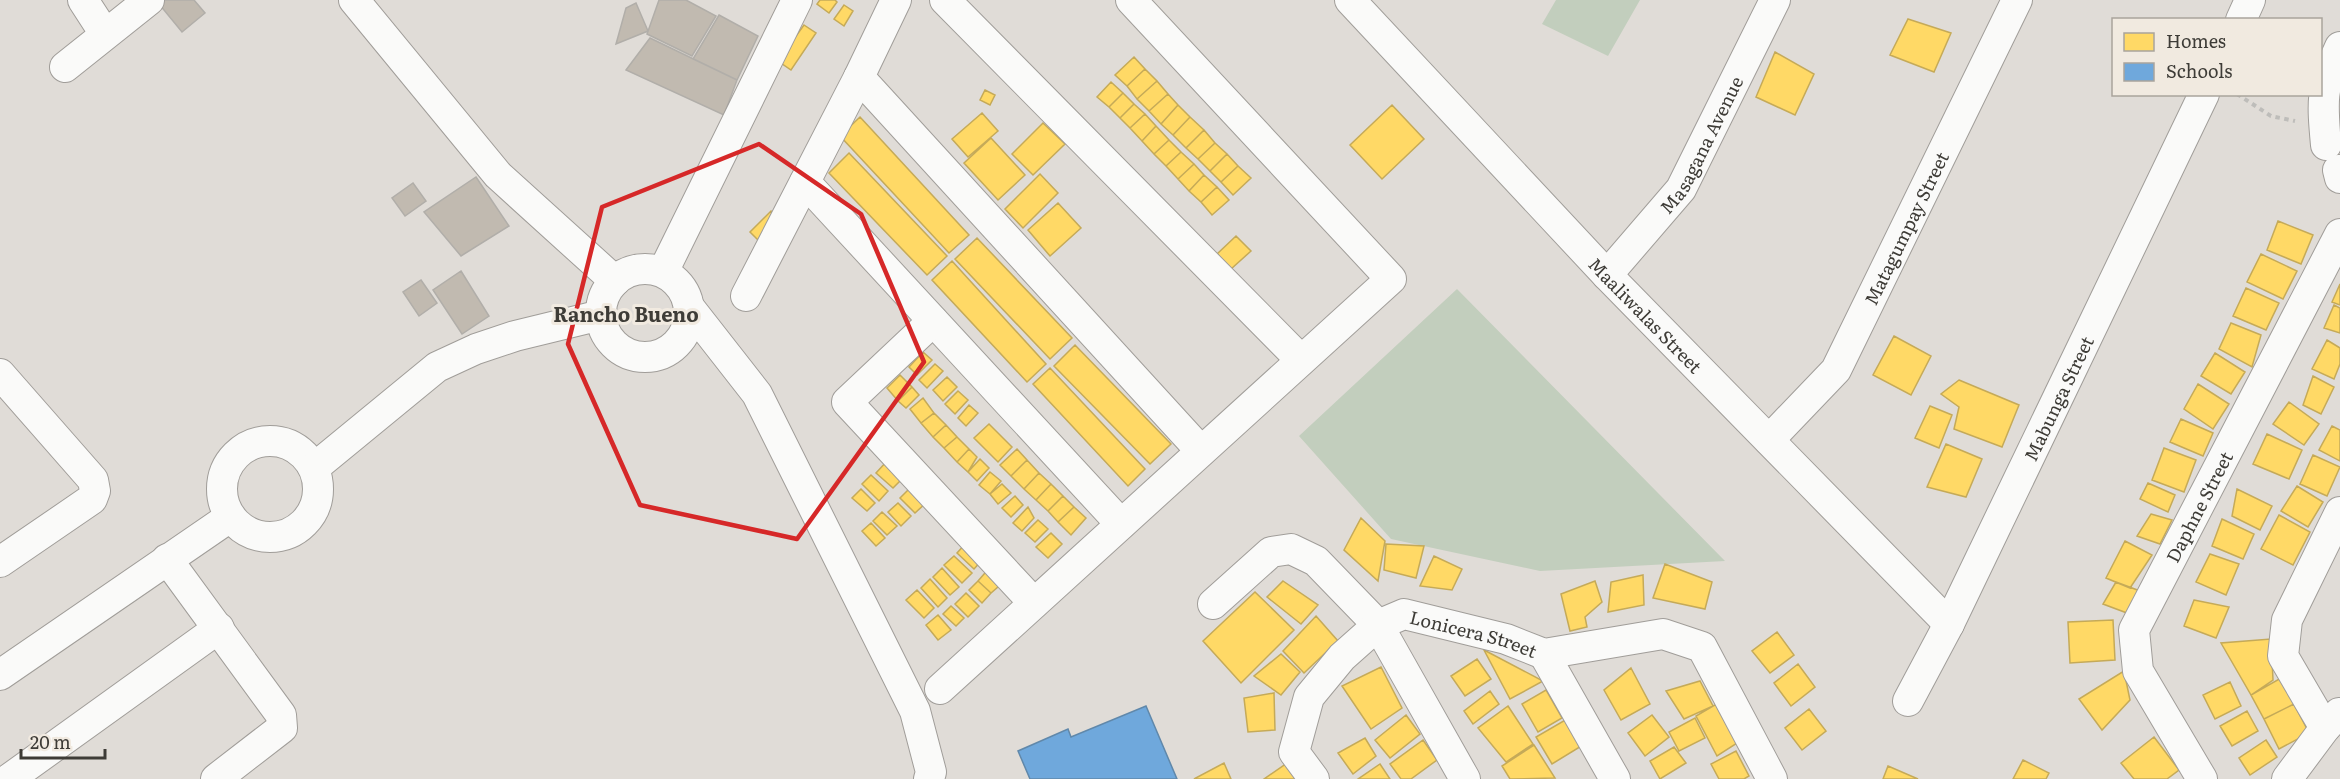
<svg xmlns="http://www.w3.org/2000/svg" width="2340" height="779" font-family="Literata,serif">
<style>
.green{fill:#c2cebd}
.homes{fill:#ffd966;stroke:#c5aa58;stroke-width:1.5}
.schools{fill:#6fa8dc;stroke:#6088aa;stroke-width:1.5}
.building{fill:#c1bab0;stroke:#b1aea9;stroke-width:1.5}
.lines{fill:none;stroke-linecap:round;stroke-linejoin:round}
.minor-casing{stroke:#a09d99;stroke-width:32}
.path{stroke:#bebdba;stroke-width:4;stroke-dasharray:4.5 4.5;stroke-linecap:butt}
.minor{stroke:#fafaf9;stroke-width:30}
.marked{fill:none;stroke:#d62828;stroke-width:4.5;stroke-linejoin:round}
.labels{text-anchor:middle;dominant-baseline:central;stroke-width:6;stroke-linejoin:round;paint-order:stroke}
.street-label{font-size:18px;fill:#3e3c37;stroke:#f1eae0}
.neighbourhood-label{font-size:20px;font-weight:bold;fill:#3e3c37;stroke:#f1eae0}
</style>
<rect width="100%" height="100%" fill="#e0dcd7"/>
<path class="green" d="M1556,0h84l-32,56 -66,-32z
M1457,289l268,272 -185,10 -149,-32 -92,-103z"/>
<path class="homes" d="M820,0h15l2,2 -8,11 -12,-9z
M844,5l9,6 -9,15 -10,-7z
M1908,19l43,14 -17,39 -44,-17z
M804,25l12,8 -25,37 -13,-9z
M1775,52l39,22 -19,41 -39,-18z
M1134,57l11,12 -18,17 -12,-11z
M1145,69l12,12 -20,18 -10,-13z
M1157,81l11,13 -19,17 -12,-12z
M1111,82l12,11 -14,14 -12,-10z
M985,90l10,5 -5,10 -10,-5z
M1123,93l11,11 -14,14 -11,-11z
M1168,94l10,11 -17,19 -12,-13z
M1134,104l11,10 -15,14 -10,-10z
M1178,105l12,12 -17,18 -12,-11z
M1392,105l32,34 -42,40 -32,-34z
M982,113l16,18 -30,26 -16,-18z
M1145,114l11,12 -14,15 -12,-13z
M860,117l109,118 -20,18 -109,-117z
M1190,117l14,13 -18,18 -13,-13z
M1043,123l22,21 -32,31 -21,-21z
M1156,126l13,14 -15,14 -12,-13z
M1204,130l11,13 -17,16 -12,-11z
M991,138l34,37 -27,25 -34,-37z
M1169,140l12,12 -15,14 -12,-12z
M1215,143l12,11 -17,17 -12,-12z
M1181,152l13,12 -16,15 -12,-13z
M849,153l98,103 -20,19 -98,-102z
M1227,154l11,12 -17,16 -11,-11z
M1194,164l10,11 -15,16 -11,-12z
M1238,166l13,12 -18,17 -12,-13z
M1040,174l18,19 -35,35 -18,-19z
M1204,175l13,12 -16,15 -12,-11z
M1217,187l12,13 -17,15 -11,-13z
M1058,203l23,25 -31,28 -22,-26z
M771,211l10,11 -21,20 -10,-10z
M2278,221l35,14 -12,29 -34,-14z
M1236,236l15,15 -20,18 -14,-15z
M977,238l95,100 -22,21 -95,-100z
M2261,254l36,17 -14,28 -36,-17z
M952,261l94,103 -19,18 -95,-102z
M2340,284v21l-8,-3z
M2246,288l33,15 -13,27 -33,-14z
M2334,305l6,3v25l-16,-5z
M2231,323l30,12 -9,32 -33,-18z
M1894,336l37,20 -20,39 -38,-20z
M2327,340l13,8v16l-6,15 -22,-10z
M1075,345l96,99 -21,20 -96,-98z
M923,352l9,8 -15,15 -8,-8z
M2215,353l30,19 -14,22 -30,-18z
M935,364l8,7 -16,17 -8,-8z
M1050,368l95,101 -17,17 -95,-102z
M900,375l12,12 -14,14 -11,-13z
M2313,376l21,11 -13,27 -18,-9z
M947,377l10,10 -14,14 -10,-11z
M1959,380l60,25 -17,42 -48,-18 5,-22 -18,-13z
M2198,384l31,20 -16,25 -29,-20z
M912,387l7,8 -13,13 -8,-7z
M958,391l10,9 -13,14 -10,-10z
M923,398l11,15 -13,10 -11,-14z
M2289,402l30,22 -15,21 -31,-21z
M969,405l9,8 -12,13 -8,-8z
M1930,406l22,9 -13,33 -24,-10z
M934,413l12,12 -13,12 -12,-14z
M2181,419l32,14 -10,23 -33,-14z
M989,424l23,23 -14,15 -24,-24z
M946,425l11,12 -13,11 -11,-11z
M2332,426l8,4v31l-21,-11z
M2267,434l35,16 -13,29 -36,-15z
M957,437l12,12 -12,13 -13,-14z
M1946,444l36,15 -16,38 -39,-10z
M2164,448l32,12 -12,32 -32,-12z
M969,449l8,8 -9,15 -11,-10z
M1017,449l10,11 -16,16 -11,-11z
M2313,455l27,12 -13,29 -27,-12z
M980,459l9,9 -12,13 -9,-9z
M1027,460l12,13 -15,16 -13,-13z
M887,461l17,16 -11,11 -17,-15z
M990,472l11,9 -11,13 -11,-9z
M1039,473l12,11 -15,16 -12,-11z
M871,475l17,16 -9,10 -17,-17z
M2148,483l27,12 -7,17 -28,-13z
M1002,484l9,9 -13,11 -8,-10z
M1051,484l12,12 -15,15 -12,-11z
M912,486l15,16 -12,11 -15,-15z
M2297,486l26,16 -15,25 -27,-16z
M861,489l14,14 -8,8 -15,-13z
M2237,489l35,17 -12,24 -28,-14z
M1015,496l8,9 -12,12 -9,-9z
M1063,496l11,11 -16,15 -10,-11z
M898,503l13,13 -10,10 -13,-14z
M1028,507l6,11 -12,13 -9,-8z
M1074,507l12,11 -15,17 -13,-13z
M882,512l15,14 -10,9 -14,-14z
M2151,514l21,6 -12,24 -23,-8z
M2279,515l31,17 -17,33 -32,-16z
M1361,518l24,23 -7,40 -34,-31z
M2222,519l32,15 -11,25 -31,-13z
M1038,520l10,9 -13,13 -10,-9z
M871,523l14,15 -9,8 -14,-15z
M1051,533l11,11 -14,14 -12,-11z
M2125,541l27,14 -22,33 -24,-10z
M967,542l17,16 -10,11 -17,-16z
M1386,544l38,2 -8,32 -32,-8z
M2210,554l29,10 -13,31 -30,-13z
M954,556l18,17 -10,10 -18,-18z
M1434,556l28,13 -10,21 -32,-4z
M1665,564l47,18 -7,27 -52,-11z
M991,566l15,14 -15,13 -13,-12z
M942,568l17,19 -9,8 -17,-18z
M1643,575l1,30 -36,7 3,-30z
M930,579l17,19 -9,9 -17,-19z
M978,581l13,12 -9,10 -13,-13z
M1283,581l35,24 -17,19 -34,-27z
M1595,581l7,21 -17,15 2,10 -17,4 -9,-37z
M2116,582l24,9 -13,22 -24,-9z
M917,590l17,18 -10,10 -18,-18z
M1255,592l39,38 -53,53 -38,-42z
M966,593l13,13 -11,11 -13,-13z
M2194,600l35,7 -13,31 -32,-12z
M951,606l13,12 -8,8 -13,-12z
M938,615l13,15 -13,10 -12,-15z
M1316,616l22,25 -34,32 -21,-22z
M2113,620l2,40 -45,3 -2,-41z
M1777,632l17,23 -24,18 -18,-22z
M2271,639l2,41 -22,15 -30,-52z
M1484,650l59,31 -33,18z
M1281,654l19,18 -19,23 -27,-19z
M1477,659l14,20 -26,17 -14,-20z
M1798,664l17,23 -24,19 -17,-23z
M1381,667l21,41 -31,21 -29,-43z
M1631,668l19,36 -29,16 -17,-30z
M2124,671l6,29 -28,30 -23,-31z
M2281,678l13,26 -30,15 -13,-24z
M1700,681l13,25 -29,13 -18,-28z
M2230,682l11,24 -26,13 -12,-24z
M1546,690l16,28 -24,14 -16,-28z
M1490,691l9,13 -26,20 -9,-13z
M1274,693l1,37 -27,2 -4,-34z
M1725,699l20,39 -28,18 -21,-40z
M2294,704l15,29 -30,16 -15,-30z
M1508,706l25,38 -27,18 -28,-34z
M1809,709l17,22 -24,19 -17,-22z
M2247,711l11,20 -26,15 -12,-20z
M1406,715l14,19 -30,24 -15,-18z
M1652,715l17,22 -24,19 -17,-23z
M1695,718l10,20 -26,13 -10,-19z
M1567,719l16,26 -31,19 -16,-27z
M2154,737l25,33 -12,9h-33l-13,-16z
M1365,738l11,18 -23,18 -15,-21z
M1423,740l14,20 -26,19h-10l-11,-15z
M2266,740l11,17 -27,18 -11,-17z
M1534,745l21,33 -45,1 -8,-13z
M1674,747l12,16 -26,16 -10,-18z
M1736,751l13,25 -5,3h-25l-8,-15z
M2023,760l26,13 -3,6h-33z
M1290,761l12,18h-38z
M1224,763l7,16h-37z
M1380,764l10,15h-32z
M1888,766l30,13h-35z"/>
<path class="schools" d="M1146,706l31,73h-147l-12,-28 50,-22 3,8z"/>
<path class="building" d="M165,0h29l11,13 -23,19 -23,-28z
M659,0h27l30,16 -24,40 -45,-22z
M636,3l12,28 -32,13 10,-36z
M719,15l39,21 -21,44 -44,-21z
M650,38l87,42 -13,35 -98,-45z
M476,177l33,49 -48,30 -37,-44z
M413,183l13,18 -21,15 -13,-18z
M461,271l28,45 -27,18 -29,-44z
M421,280l16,23 -18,13 -16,-24z"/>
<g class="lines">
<g class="minor-casing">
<g id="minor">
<path d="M83,0l22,34"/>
<path d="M354,0l144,175 117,106"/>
<path d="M945,0l356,360"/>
<path id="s1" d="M1350,0l257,275 342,349"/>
<path d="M2241,20l9,-20"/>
<path d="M65,67l84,-67"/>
<path d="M859,77l342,374"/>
<path d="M2326,145c-4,-44 -5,-57 14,-98"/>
<path d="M2338,170l2,8"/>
<path d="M805,182l316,342"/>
<circle cx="645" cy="313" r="44"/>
<path d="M663,272l134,-272"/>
<path id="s2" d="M1607,275l74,-86 94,-189"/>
<path d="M746,296l113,-219 37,-77"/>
<path d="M689,307l68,87 158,317 16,61 -2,7"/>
<path d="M933,321l-86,81 187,201"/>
<path d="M0,374l93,106 2,11 -3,8 -92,63"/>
<path id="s3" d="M1769,440l67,-70 181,-370"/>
<circle cx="270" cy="489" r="48"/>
<path d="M314,468l123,-101 39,-18 39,-13 86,-21"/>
<path d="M167,559l114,156 1,13 -66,51"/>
<path d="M1213,604l58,-52 20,-3 25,12 62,64 87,154"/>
<path d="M1544,654l71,125"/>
<path d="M0,675l230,-158"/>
<path d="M940,689l451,-410 -260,-279"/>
<path id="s4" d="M1908,701l41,-77 255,-530"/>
<path d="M2325,728l-42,-72 4,-36 53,-108"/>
<path d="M9,779l210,-151"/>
<path id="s5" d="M1314,779l-20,-27 15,-55 33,-40 36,-32 26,-11 102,25 38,15 119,-20 39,13 70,132"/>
<path id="s6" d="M2202,779l-64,-108 -4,-41 206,-396"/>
<path d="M2287,779l38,-51 14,-15"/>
</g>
</g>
<path class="path" d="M2237,94l34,22 24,5"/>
<use href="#minor" class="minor"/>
</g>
<path class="marked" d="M759,144l102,70 63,148 -127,177 -157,-34 -72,-161 34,-137z"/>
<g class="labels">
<g class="street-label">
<text stroke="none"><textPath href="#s2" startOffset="162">Masagana Avenue</textPath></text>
<text stroke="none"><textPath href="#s3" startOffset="255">Matagumpay Street</textPath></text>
<text stroke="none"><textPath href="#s1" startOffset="432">Maaliwalas Street</textPath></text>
<text stroke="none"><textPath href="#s4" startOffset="338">Mabunga Street</textPath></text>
<text stroke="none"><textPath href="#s6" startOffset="306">Daphne Street</textPath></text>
<text stroke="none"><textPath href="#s5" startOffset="291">Lonicera Street</textPath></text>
</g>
<g class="neighbourhood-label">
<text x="626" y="313">Rancho Bueno</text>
</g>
</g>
<rect x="2112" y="18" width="210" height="78" fill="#f1eae0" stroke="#a9a49c" stroke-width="1.5"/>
<rect x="2124" y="33" width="30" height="18" fill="#ffd966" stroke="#a9a49c" stroke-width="1.5"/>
<text x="2166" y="48" font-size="18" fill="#3e3c37">Homes</text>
<rect x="2124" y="63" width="30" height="18" fill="#6fa8dc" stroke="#a9a49c" stroke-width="1.5"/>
<text x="2166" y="78" font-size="18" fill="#3e3c37">Schools</text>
<path d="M21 749v9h84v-9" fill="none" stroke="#3e3c37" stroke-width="3"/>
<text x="30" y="749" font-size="18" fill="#3e3c37" stroke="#f1eae0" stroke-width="4.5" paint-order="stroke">20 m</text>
</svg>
